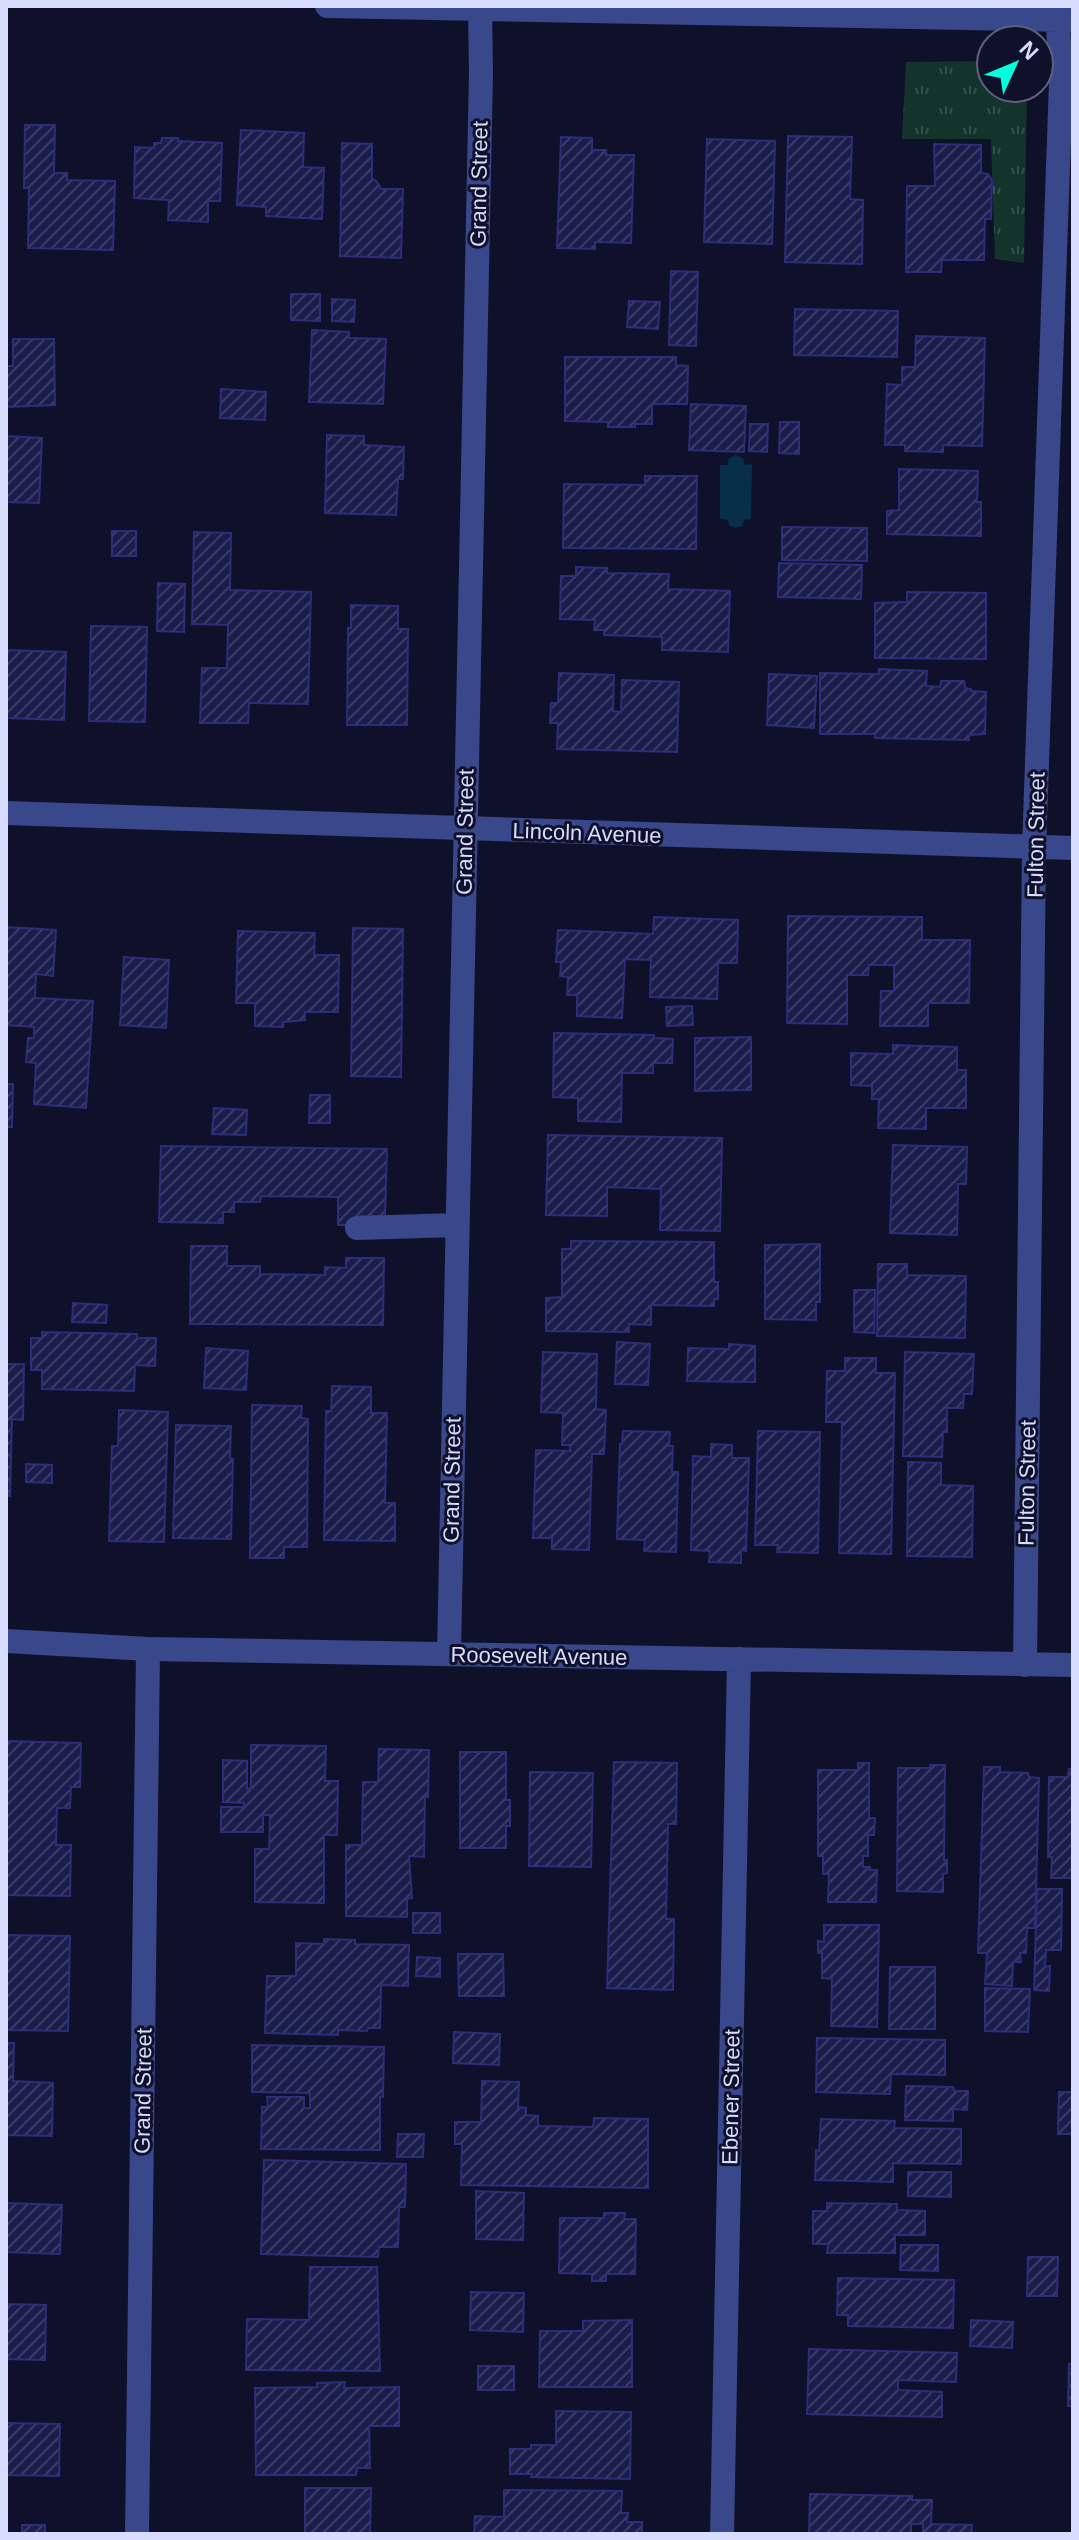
<svg xmlns="http://www.w3.org/2000/svg" width="1079" height="2540" font-family="Arial,sans-serif">
<style>
.grass{fill:url(#grass-tufts)}
.water{fill:#082f4a}
.building{fill:url(#building-hatch);stroke:#2b2e78;stroke-width:2}
.lines{fill:none;stroke-linecap:round;stroke-linejoin:round}
.minor{stroke:#38488b;stroke-width:24}
.labels{text-anchor:middle;dominant-baseline:central;stroke-width:6;stroke-linejoin:round;paint-order:stroke}
.street-label{font-size:22px;fill:#d8dcff;stroke:#0f112a}
</style>
<defs>
<pattern id="grass-tufts" width="24" height="20" patternUnits="userSpaceOnUse" patternTransform="scale(2)"><rect width="24" height="20" fill="#12342b"/><path d="M3 7l-1-3M5 7V3M7 7l1-3M15 17l-1-3M17 17v-4M19 17l1-3" fill="none" stroke="#34514b"/></pattern>
<pattern id="building-hatch" width="6" height="6" patternUnits="userSpaceOnUse" patternTransform="scale(2)"><rect width="6" height="6" fill="#1a1c4b"/><path d="M-1 1l2-2M0 6l6-6M5 7l2-2" fill="none" stroke="#3b3c66"/></pattern>
</defs>
<rect width="100%" height="100%" fill="#0f112a"/>
<path class="grass" d="M991,61v27h36l-3,175 -29,-4 -4,-120h-89l4,-77z"/>
<path class="water" d="M736,455l7,3 2,7 7,-1 -1,55 -7,1 -2,6 -7,2 -6,-3 -1,-5 -8,-1v-54h7l2,-7z"/>
<path class="building" d="M25,125h30l-1,48h13v7l48,1 -2,69 -85,-2 1,-60h-5z
M241,130l63,3 -1,34 21,1 -2,51 -56,-3v-9l-29,-2z
M788,136l64,1 -2,62 13,1 -1,64 -77,-2z
M561,137l31,1v12h14v5h28l-3,88 -36,-1v7l-38,-1z
M162,138h16v3l44,2 -2,58h-12v21l-40,-2 1,-20 -35,-2 1,-51 19,1v-5h7z
M707,139l68,2 -3,103 -68,-2z
M342,143l30,1v34l5,4 4,7h22l-2,69 -61,-2z
M934,144l47,1v28l7,1 4,6 -1,39h-6l-1,41h-42l-1,12h-35l1,-86h28z
M671,271l27,1 -2,74 -27,-1z
M291,294h29v27l-29,-1z
M332,299l23,1 -1,22 -22,-1z
M629,301l31,1 -2,27 -31,-2z
M795,309l103,2 -1,46 -103,-2z
M312,330l37,2v6l37,1 -3,65 -74,-2z
M916,336l69,2 -3,108 -39,-1v7l-38,-1v-6h-20l2,-61 15,1v-18h13z
M13,339h41l1,66 -49,2v-41h7z
M565,357h111v8l12,1 -1,38h-35v20h-17v3h-27v-5l-43,-1z
M221,389l45,3 -1,28 -45,-2z
M691,404l55,2 -2,46 -55,-2z
M780,422h19v32l-20,-1z
M750,424h18l-1,28 -18,-1z
M327,435l37,1v9l40,2 -1,32h-5l-2,36 -71,-2z
M6,436l36,2 -3,65 -33,-1z
M899,469l79,2 -1,31h4v34l-94,-2v-23l12,-1z
M645,476h52l-1,73 -133,-1 1,-64 81,1z
M782,527l85,1v33l-85,-1z
M112,531h24v25h-24z
M194,532l37,1 -1,57 81,2 -3,112 -59,-1 -1,20h-48l2,-55h25l1,-43 -36,-1z
M779,563l83,2 -1,34 -83,-2z
M576,567l31,1v5l62,1 -1,15 62,2 -2,61 -66,-2v-13l-58,-2v-5h-10l1,-10 -35,-1 1,-43h15z
M158,583l27,1 -1,48 -27,-1z
M907,592l79,1v66l-111,-1v-55l32,-1z
M351,605l47,1v23h10l-1,96h-60l1,-97h3z
M91,626l56,1 -2,95 -56,-1z
M6,650l60,2 -2,68 -58,-2z
M879,669l48,2 -1,15 14,1 1,-6h23l1,7 6,1v2l15,1 -1,42 -16,1v5l-94,-2v-4h-55v-61l59,1z
M559,673l55,2 -1,36 8,1 1,-32 57,2 -2,70 -120,-3 1,-26h-8l1,-20h7z
M769,674l48,2 -3,52 -47,-3z
M788,916l134,1v23h48l-1,63h-41v23h-48l1,-35h13v-26h-25l-1,10h-21v49l-60,-1z
M654,917l84,3 -1,43h-19l-1,36 -67,-2 1,-37 -26,-1 -3,59 -45,-2v-21h-10l1,-18 -8,-1 1,-14h-5l2,-32 95,4z
M6,927l50,3 -3,46 -17,-2 -1,24 58,3 -7,107 -52,-4 2,-41 -10,-1 2,-24h6v-11l-28,-2z
M353,928l50,1 -2,148 -50,-1z
M238,931l77,2 -1,22h25l-1,57h-33v8l-22,2v5l-28,-1v-23h-19z
M124,957l45,3 -3,68 -46,-3z
M692,1006l1,19 -26,1 -1,-19z
M554,1033l100,2v3l19,1 -1,24h-19v10h-31l-1,49 -43,-1v-23l-25,-1z
M751,1037v53l-56,1v-53z
M893,1045l64,2v23h9v38h-40v21l-48,-1 1,-29h-7v-13l-21,-1v-32l42,1z
M6,1084h7l-1,43h-6z
M310,1095h20v28h-21z
M214,1108l33,2 -1,25 -34,-1z
M548,1135l174,3 -2,93 -60,-1 1,-41 -54,-2v29l-61,-1z
M893,1145l74,2 -1,37h-8l-1,51 -67,-2z
M161,1146l226,3 -2,67h-29v9h-18v-28l-77,-1 -1,6h-26v10h-11v11l-64,-1z
M571,1241l143,1v40h4v17h-4v7l-63,-1v20l-22,-1v8l-83,-1v-33l16,-1v-48h9z
M820,1244v58h-4v18l-51,-1v-74z
M191,1246h36v20h33v8l65,1v-8l21,1v-10h38l-1,67 -193,-1z
M878,1264h29v11l59,1 -1,62 -88,-2z
M854,1290h21l-1,43 -20,-1z
M73,1303l34,2 -1,18 -34,-1z
M42,1332l95,2v4h19l-1,28 -20,-1 -1,26 -92,-2v-19h-11v-32h11z
M617,1342l33,2 -2,41 -33,-1z
M729,1344l26,2v36l-68,-1 1,-33 41,1z
M206,1348l42,3 -2,39 -42,-2z
M543,1352l54,2 -1,55 10,1 -2,44h-12l-3,96 -37,-1v-11h-19l3,-88 34,1v-6h-8l1,-32 -22,-1z
M905,1352l69,2 -2,40h-8l-1,14h-16v24h-4l-1,25 -39,-1z
M845,1358h31v15h19l-4,181 -52,-1 3,-131h-16l1,-51h18z
M6,1364h18l-1,56 -11,-1 -2,77 -3,-1 -1,42z
M332,1386l39,1v26h16l-2,90h10v38l-71,-1 2,-129h5z
M252,1405l50,1 -1,12 7,1 -1,128h-23v11h-34z
M119,1410l49,2 -4,130 -55,-1 3,-95h6z
M176,1425l55,1 -1,32 3,1 -2,80 -58,-1z
M623,1431l47,1 -1,14h4l-1,26h6l-2,80 -32,-1 1,-11 -28,-1 3,-95h2z
M758,1431l62,1 -2,121 -41,-1 1,-7h-23z
M711,1444l21,1v13h17l-3,93 -5,-1v13l-32,-1 1,-11 -19,-1 2,-94 18,1z
M908,1462l33,1v22l32,1 -1,71 -65,-1z
M26,1464l26,1v18l-26,-1z
M7,1741l74,2 -1,44h-9l-1,21h-13l-1,37h15l-1,51 -64,-1z
M251,1745l75,1 -1,35h13l-1,54h-13v68l-69,-1v-53h14l1,-34h-7v17h-42v-25h23v-4l-21,-1v-42l24,1v28l4,-1z
M379,1749l50,1 -1,47h-3l-1,60 -15,-1 3,42 -5,1v18l-61,-1v-71h16l1,-63h15z
M460,1752h46v48h4v26h-4v22h-46z
M614,1762l63,1 -1,61h-8l-2,95h8l-1,71 -66,-2z
M858,1763h11v55h6l-1,17h-6v21h-5v11h7v3h7l-1,32h-48l1,-28h-6v-18h-5v-86h40z
M930,1765h15l-1,95h3v13l-4,1v18l-46,-1 1,-123h32z
M984,1767h16v5l28,1 1,4 10,1 -4,150h-8l-1,25h-6l1,9h-8l-1,24 -27,-2 2,-31h-9z
M1069,1769h4v109h-22l1,-21h-4l1,-80h19z
M530,1772l63,1 -2,94 -62,-1z
M1037,1889h25l-1,61h-15l-1,17 5,-1 -1,25 -15,-1z
M413,1913h27v20h-27z
M824,1925h55l-2,102 -46,-1 1,-47 -10,-1v-25h-4v-12l6,1z
M6,1935l64,1 -2,95 -62,-1z
M324,1939l31,1v4l54,1 -1,41 -27,-1 -1,43h-12l-1,3 -29,-1v5l-73,-2 2,-57h29v-33l28,1z
M458,1954h45l1,42h-45z
M417,1957l23,1v19l-24,-1z
M890,1967h45v62h-46z
M985,1988l45,1 -2,43 -43,-1z
M454,2032l46,2 -1,31 -46,-2z
M817,2038l128,2v35l-54,-1 -1,20 -74,-2z
M6,2043h8l-1,38 40,2 -1,53 -46,-1z
M252,2045l132,2 -1,50h-3v53l-119,-1 1,-42h6l-1,-10h37v11h6v-15l-58,-1z
M482,2081l37,1 -1,25 8,1v7l12,1v10l55,1 1,-9 54,1v69l-187,-3 1,-41h-7v-22h26z
M906,2086l47,1 1,4h14l-1,19 -14,-1v12l-48,-1z
M1059,2092h14v42h-15z
M821,2119l74,2 -1,7 67,1v35l-68,-1v19l-78,-2 1,-30 3,1z
M398,2134h26l-1,23h-26z
M264,2160l142,4 -1,43h-6l-1,40h-19l-1,10 -117,-3z
M908,2172h43v25l-43,-1z
M476,2191l48,2 -1,47 -47,-1z
M6,2203l56,2 -2,49 -54,-2z
M827,2203l70,1v6l28,1v24h-30v18h-68l1,-9h-15v-33h14z
M604,2213h21l-1,6h12l-1,55h-29v7h-14v-7l-33,-1 1,-55h44z
M901,2245h37v26l-38,-1z
M1028,2257h30l-1,39h-30z
M310,2267h67l3,104 -134,-1 1,-51 62,1z
M838,2278l116,2 -1,48 -105,-2v-11h-11z
M471,2292l53,1 -1,39 -53,-2z
M6,2304l40,1 -1,55 -39,-1z
M632,2320v67h-93l1,-56h43v-10z
M971,2320l42,2 -1,26 -42,-2z
M809,2349l148,4 -1,29 -58,-2v10l44,2v25l-135,-3z
M1069,2364h4v42h-5z
M478,2366h36v24h-36z
M345,2382l-1,6 55,-1v39h-30l1,42h-13l-1,7h-100l-1,-87 62,-1v-4z
M556,2411l75,1 -1,67 -99,-2 1,-3h-22v-25h21v-4h25z
M6,2423l54,1 -1,52 -53,-1z
M305,2488h66l-1,46h-65z
M504,2490l118,1 -1,22h7l-1,9h15v12h-168l1,-18 29,1z
M810,2494l102,2v4h20l-1,24 41,1 -1,9h-48v-10h-12v10h-102z
M22,2525h23v9h-23z"/>
<g class="lines">
<path class="minor" d="M327,6l746,14
M6,813l1067,35
M357,1228l100,-3
M6,1641l142,8 925,16
M449,1654l32,-1582 -1,-62
M1025,1665l9,-817 27,-766 -4,-76
M137,2534l11,-885
M722,2534l17,-875"/>
</g>
<g class="labels">
<g class="street-label">
<text transform="translate(479 184) rotate(-89)">Grand Street</text>
<text transform="translate(465 832) rotate(-89)">Grand Street</text>
<text transform="translate(587 833) rotate(2)">Lincoln Avenue</text>
<text transform="translate(1036 835) rotate(-89)">Fulton Street</text>
<text transform="translate(452 1480) rotate(-89)">Grand Street</text>
<text transform="translate(1027 1483) rotate(-89)">Fulton Street</text>
<text transform="translate(539 1656) rotate(1)">Roosevelt Avenue</text>
<text transform="translate(143 2091) rotate(-89)">Grand Street</text>
<text transform="translate(731 2097) rotate(-89)">Ebener Street</text>
</g>
</g>
<rect width="1079" height="2540" fill="none" stroke="#d8dcff" stroke-width="16"/>
<g transform="translate(1015 64) rotate(46)"><circle r="38" fill="#0f112a" stroke="#5f627f" stroke-width="2"/>
<path d="M0-6L14 30L0 20L-14 30Z" fill="#04ffdd"/>
<text y="-12" font-size="22" font-weight="bold" text-anchor="middle" fill="#d8dcff">N</text>
</g>
</svg>
